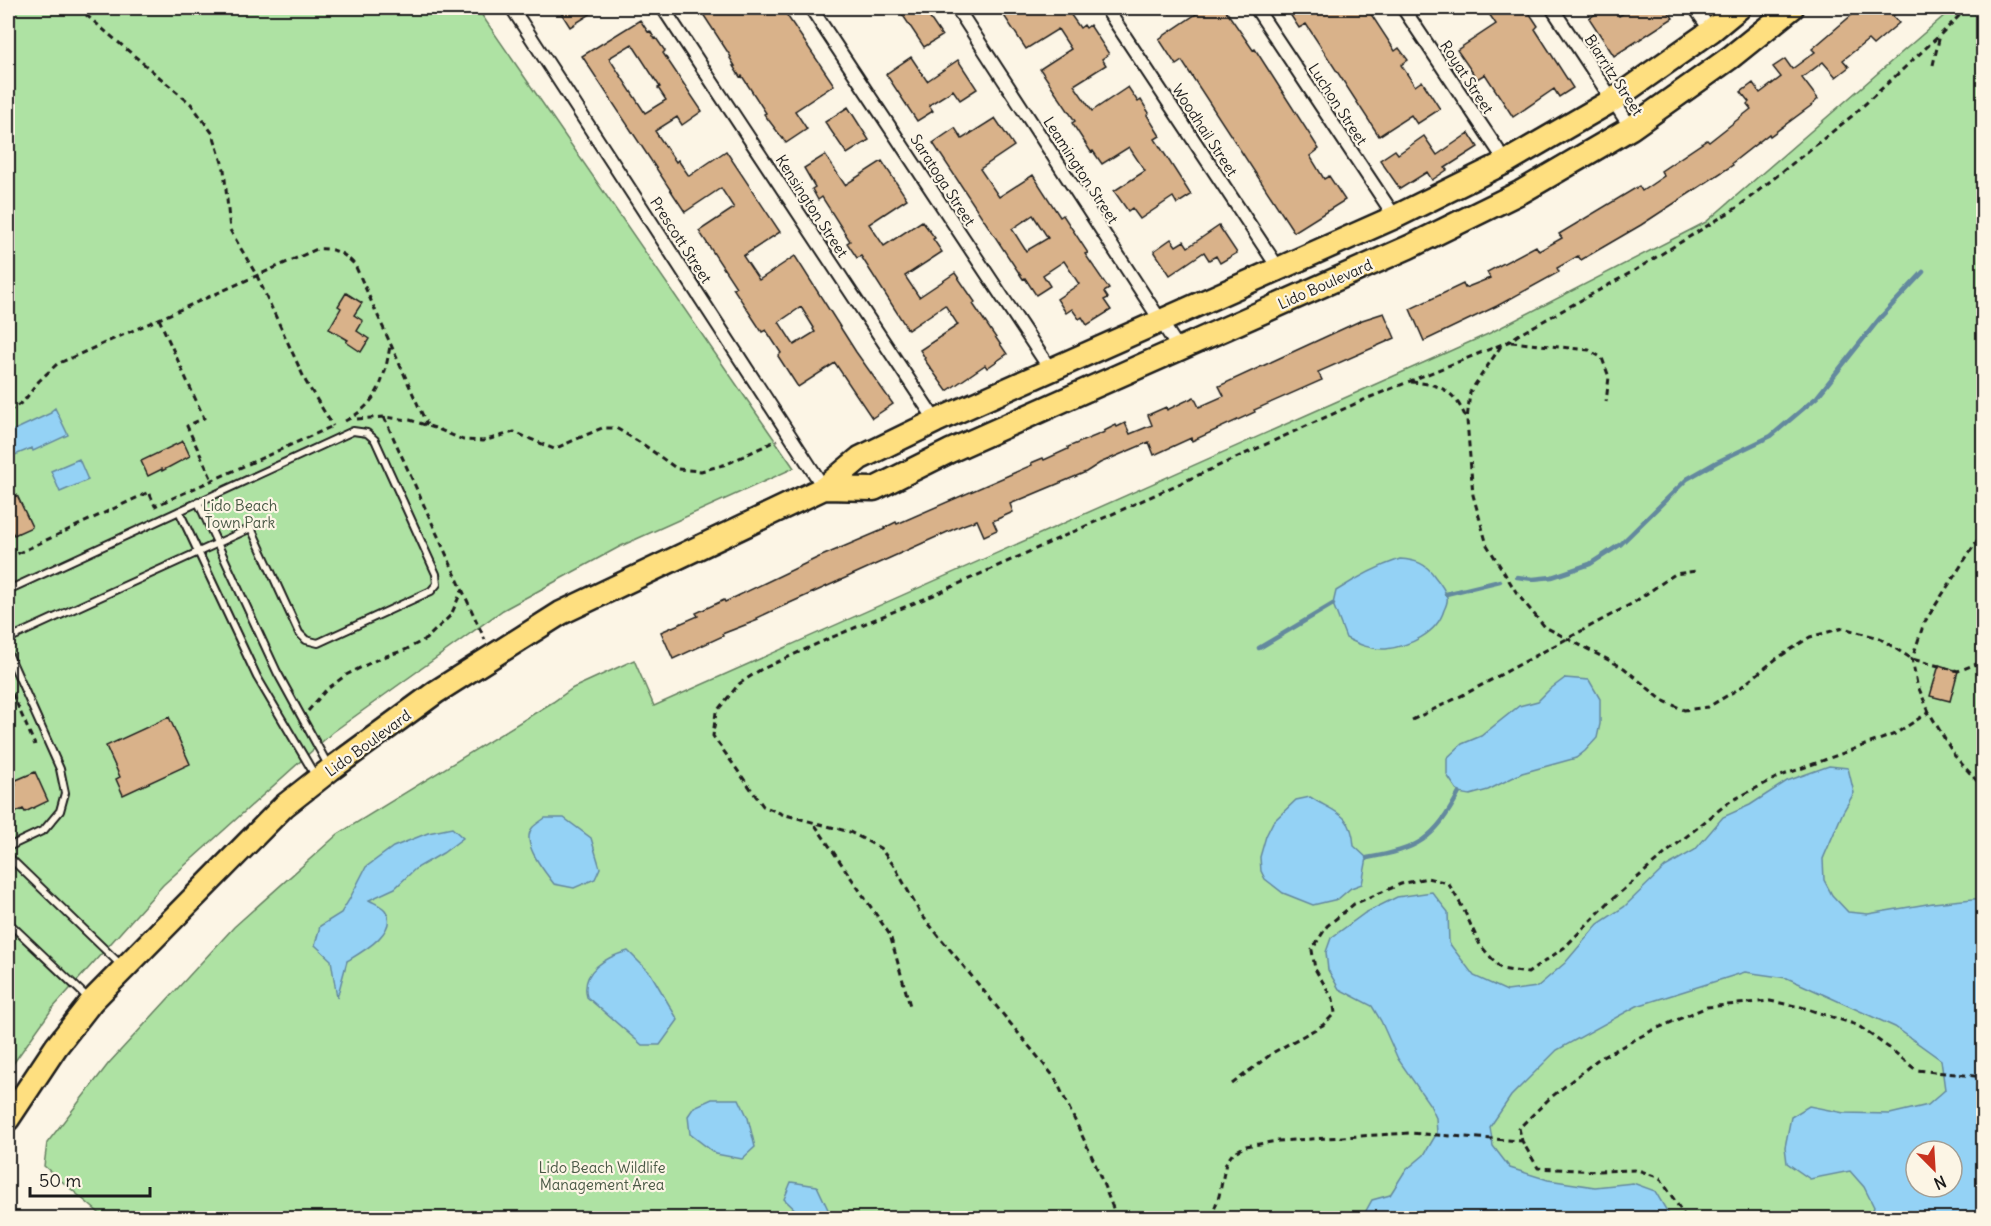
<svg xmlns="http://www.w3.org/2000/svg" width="1991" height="1226" font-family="Delius,sans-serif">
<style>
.green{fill:#aee2a3;stroke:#657f60;stroke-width:1.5;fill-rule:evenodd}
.water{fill:#94d2f5;stroke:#64899e;stroke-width:1.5;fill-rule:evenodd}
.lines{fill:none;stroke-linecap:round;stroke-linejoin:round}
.stream{stroke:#64899e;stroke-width:4.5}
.building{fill:#d9b28a;stroke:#1c1c1c;stroke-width:1.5;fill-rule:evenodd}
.lane-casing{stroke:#1c1c1c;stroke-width:10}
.street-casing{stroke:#1c1c1c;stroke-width:16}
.highway-casing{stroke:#1c1c1c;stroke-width:27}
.path{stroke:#1c1c1c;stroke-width:3;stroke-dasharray:6 4.5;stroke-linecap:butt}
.lane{stroke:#fcf5e5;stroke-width:6}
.street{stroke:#fcf5e5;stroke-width:12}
.highway{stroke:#fedf80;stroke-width:22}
.labels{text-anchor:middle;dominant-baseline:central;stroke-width:4.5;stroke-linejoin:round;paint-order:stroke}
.street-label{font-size:15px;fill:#1c1c1c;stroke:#fcf5e5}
.park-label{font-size:15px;fill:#485744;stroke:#fcf5e5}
</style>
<rect width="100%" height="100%" fill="#fcf5e5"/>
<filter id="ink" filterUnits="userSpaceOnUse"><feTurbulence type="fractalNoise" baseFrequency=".0167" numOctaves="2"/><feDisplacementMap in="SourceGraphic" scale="12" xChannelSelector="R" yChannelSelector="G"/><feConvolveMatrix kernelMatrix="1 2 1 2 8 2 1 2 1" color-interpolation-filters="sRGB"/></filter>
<g filter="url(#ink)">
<path class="green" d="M8,8h469l317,460 -173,78 -118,64 -170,122 -170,153 -111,124 -44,62z
M1953,8h30v1210h-1878l-61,-52 3,-23 62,-80 125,-136 104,-93 215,-132 20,-14 61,-28 20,46 834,-372 218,-112zM1916,1151h36v36h-36z"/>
<path class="water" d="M55,408l13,27 -35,16 -1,-3 -17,7 -7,-22 43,-20v-2z
M79,459l9,21 -28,12 -9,-21z
M1400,559c15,1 26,4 35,18 5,6 10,12 12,20 1,4 -1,9 -3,13 -7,24 -35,36 -58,39 -15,1 -28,-5 -40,-11l-13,-34 3,-13c20,-13 40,-24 64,-32z
M1565,678l24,2 11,19v25l-3,14 -12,13 -9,7 -54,15 -34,17 -18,5 -11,-2 -12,-18v-17l15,-14 19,-8 38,-30 19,-5 11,-11z
M1829,766l19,2 6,25 -11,19 -20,47 1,21 8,15 16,17 20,2 65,-11 50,-5v320h-113l4,-11 -10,-20 -14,-16 -40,8 -23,-16 -2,-16 6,-30 18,-11 35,7 46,1 38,-9 17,-15 -4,-30 -46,-33 -66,-30 -42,-19 -42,-6 -108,34 -80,44 -46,46 -21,31 3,19 17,22 38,12 47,7 38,-4 22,8 16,27h-309l10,-18 18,-5 15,-24 19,-16 13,-22 -1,-15 -6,-13 -32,-46 -17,-38 -9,-15 -33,-17 -11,-19 -2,-18 5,-14 34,-25 32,-16 35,-5 16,20 1,31 25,33 33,15 30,-4 28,-24 33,-39 26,-17 41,-40 30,-17 28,-33 27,-12 37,-24zM1916,1151h36v36h-36z
M1310,797c23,15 42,15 44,49l13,12 -5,26 -11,4 -13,11 -25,6 -30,-12 -18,-14 -4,-8 -1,-14 6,-21 7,-14 23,-22z
M545,818h19l27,20 9,30 -5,11 -21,9 -20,-4c-9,-12 -35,-42 -21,-57 3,-3 8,-6 12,-9z
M452,828l11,10 -20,15 -28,16 -20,19 -26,12c5,3 12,5 16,10 15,21 -23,42 -38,51l-10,37 -6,-38 -16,-15 5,-19 21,-13 8,-13 17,-33 27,-20 35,-14z
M628,951l23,23 27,46 -18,25h-18l-55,-48c-7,-26 19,-40 41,-46z
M712,1099h27l9,19 7,29 -13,12 -26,-5 -26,-20 -2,-18 6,-9z
M791,1182l26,4 15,32h-28l-20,-19z"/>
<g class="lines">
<path class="stream" d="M1517,577l16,2 19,-2 38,-13 31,-20 66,-65 30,-17 54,-26 46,-39 63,-79 43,-46
M1446,594l54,-13
M1259,648l74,-44
M1367,858c51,-9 67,-18 92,-65"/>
</g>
<path class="building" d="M558,8h42l-30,19z
M699,8h83l52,77 -39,26 12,18 -21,14 -22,-29 2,-1 -24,-37 -2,1 -7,-11h2l-5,-8 1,-1z
M898,8h25l19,28 -18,11z
M999,8h67l14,20 4,-3 2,3 4,-3 19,29 -7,5 4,6 -32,20 18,26 36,-24 10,15 3,-2 8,13 -2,2 13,21 -5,3 36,56 -14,9 -4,-7 -33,22 -8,-11 -4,3 -14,-20 31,-20 -16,-24 -27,17 -9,-13 -2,1 -19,-29 3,-2 -35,-52 31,-20 -13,-20 -32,20z
M1196,8h28l29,42 2,-1 64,100 -9,7 14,23 5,-3 16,24 -51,32 -112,-171 -6,4 -17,-26 40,-27z
M1286,8h81l28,43 4,-3 9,12 -7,5 14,21 7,-5 18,28 -23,15 -6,-9 -32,21 -73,-112 -7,4z
M1485,8h41l12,18 -3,3 38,59 -14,9 -5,-8 -41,28 -28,-43 -8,5 -20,-29 39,-26z
M1605,8h9l5,8 13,-8h34l7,10 -59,38 -25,-38z
M1860,8h42l-9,8 6,7 -26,22 -5,-5 -25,20 6,7 -13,10 -13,-15 -21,16 16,21 -6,6 -42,31 -1,-2 -37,29 1,2 -92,60 -60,35 -3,-4 -21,12 2,4 -62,34 -73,35 -14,-32 53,-25 2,4 25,-10 -3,-6 49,-26 3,5 23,-13 -3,-4 80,-48 3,5 22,-15 -3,-5 46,-31 2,2 42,-33 -4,-5 2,-2 -8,-10 12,-9 7,10 21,-16 -8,-10 12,-8 7,10 23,-17 -3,-3z
M640,20l8,12 2,-1 5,8 1,-1 9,13 -2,2 39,58 -20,14 -5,-8 -22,14 21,31 2,-2 11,16 37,-25 54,81 -37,24 16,24 36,-24 61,96 37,52 -21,14 -37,-55 -37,24 -20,-31 3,-3 -15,-23 -4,2 -29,-44 3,-1 -37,-56 35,-23 -13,-20 -36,24 -103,-156zM632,44l28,43 -2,1 8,12 -21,13 -36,-55zM801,307l13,21 -1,1 2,3 -21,13 -15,-23z
M911,57l16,24 31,-21 19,29 -17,11 -7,-10 -24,15 4,6 -16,10 -31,-47z
M848,107l21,33 -22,14 -22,-32z
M995,118l19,28 -34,23 19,28 34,-22 27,42 3,-2 25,38 -3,1 24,35 -5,3 4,6 -4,2 7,10 -24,15 -5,-8 -3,2 -7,-10 -6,4 -9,-14 22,-15 -15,-23 -21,14 7,11 -14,9 -11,-17 -2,1 -90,-136 22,-15 7,11zM1033,215l15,23 -22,13 -14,-22z
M1469,133l9,14 -33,21 2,2 -15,10 -5,-8 -27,17 -20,-29 15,-10 3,4 26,-18 13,19z
M825,155l20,30 37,-24 25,38 -38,25 15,22 38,-25 13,17 -2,1 9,13 -37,24 14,21 36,-24 20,29 -2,2 34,50 -20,14 -2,-3 -38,26 -23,-32 1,-1 -5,-8 38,-25 -13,-20 -37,25 -47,-74 -4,2 -10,-15 3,-2 -28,-44 -4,3 -6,-11 3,-2 -11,-19z
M1219,226l18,27 -17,10 -4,-7 -7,4 -5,-8 -34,23 -16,-24 17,-12 5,7 8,-5 4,6z
M346,293l16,10 -8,12 9,6 -6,10 12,8 -8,13 -15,-10 2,-2 -19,-11 12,-21 -3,-2z
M1384,313l11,25 -77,34 4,8 -68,30 1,2 -63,29 -1,-3 -37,17 -5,-13 -49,21 -14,9 -76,32 3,8 -20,9 4,9 -13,6 -7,-16 -14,5 -191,86 -15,7 1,2 -36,14 1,2 -50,23 -12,-27 37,-16 -2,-3 28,-13 1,2 92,-44 68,-29 -1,-1 12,-6 1,2 135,-59 -1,-2 12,-5 1,2 24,-11v-2l37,-15 -1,-1 12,-6 1,2 8,-4 5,11 22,-9 -4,-10 18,-8 1,3 27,-13 5,10 25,-11 -5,-10 143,-66z
M183,441l7,15 -28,15v-2l-14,7 -7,-15z
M17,495l15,32 -18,8 -2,-3 -4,2v-35z
M1939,665l19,6 -8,30 -20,-5z
M169,717l21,47 -67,31 -7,-16 4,-2 -14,-31z
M35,772l13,29 -23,11 -2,-3 -15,7v-27l8,-4 -2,-4z"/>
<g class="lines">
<g class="lane-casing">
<path id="lane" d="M198,502l79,170 51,93
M179,511l78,166 59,100
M8,590l345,-159 14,2 8,7 61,134 1,10 -6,7 -113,52 -12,-3 -7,-7 -48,-105 -243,111
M8,653l52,116 5,24 -5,18 -16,19 -36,17
M8,856l114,110
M8,922l80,76
M8,1215l4,3"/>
</g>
<g class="street-casing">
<path id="street" d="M512,8l312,480
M663,8l273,413
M811,8l239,361
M957,8l222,341
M1106,8l173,261
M1256,8l139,209
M1403,8l103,154
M1552,8l79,120
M1695,8l16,23"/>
</g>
<g class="highway-casing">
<path id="highway" d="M824,488l50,1 76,-38 114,-51 345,-153 112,-55 110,-64 100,-71 61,-49
M8,1119l48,-72 36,-46 192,-195 47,-37 105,-77 125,-79 263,-125 36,-30 76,-37 459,-204 111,-55 107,-62 98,-69 28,-23"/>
</g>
<path class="path" d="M78,8l113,96 22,30 11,35 6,61 27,46 49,106 27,44
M1933,65l7,-30 27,-27
M159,319l45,99 -17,8 25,54
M1511,342l78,8 13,8 7,19 -3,25
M1501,346l-31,46 -3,28 6,75 14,50 31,50 27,32 79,41 38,32 22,10 24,-3 32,-19 36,-29 34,-22 33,-9 36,10 33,21 46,12 26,-10
M1411,382c30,2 43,8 55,36
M8,412l16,-11 15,-20 18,-17 260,-115c17,-1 26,3 38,16l72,160
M384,417l101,223
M357,419l27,-2 26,3 28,9 25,11 20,1 31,-9 40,17 48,-21h14l28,17 33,24 24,2 26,-7 50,-24
M345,421c33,-17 39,-40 45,-75
M1984,530l-60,93 -12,36 5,25 12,28 25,43 30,34
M8,558l141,-66 6,14 178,-80
M8,684l27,61
M308,711l18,-21 20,-15 34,-17 25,-8 21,-11 25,-24 11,-25
M1412,720l55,-27 166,-90 42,-29 21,-3
M815,825l75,110 20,71
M1232,1084l42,-32 49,-27 12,-12 -2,-14 -18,-30 -3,-19 15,-24 27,-22 47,-20 26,-6 21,5 15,25 17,37 21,24 27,4 37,-26 43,-44 58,-50 63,-51 49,-25 117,-43 34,-22
M1117,1218l-23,-57 -39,-83 -135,-165 -25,-46 -15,-19 -30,-16 -68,-18 -19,-8 -50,-70 3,-24 23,-28 21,-14 70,-32 104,-43 434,-197 142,-57 8,-6 114,-63 106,-65 114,-91 88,-81
M1211,1218l8,-22 7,-33 7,-10 13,-7 32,-5 131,-8 113,8
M1686,1218l-26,-40 -22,-8 -41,1 -59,-3 -16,-27 -3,-13 30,-29 48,-39 54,-29 56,-24 63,-6 31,6 56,18 35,25 24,20 68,7"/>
<use href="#lane" class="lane"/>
<use href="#street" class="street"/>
<use href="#highway" class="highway"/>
</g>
</g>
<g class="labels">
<g class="street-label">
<text transform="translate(1614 75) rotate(57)">Biarritz Street</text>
<text transform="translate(1467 77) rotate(57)">Royat Street</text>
<text transform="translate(1338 104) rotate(57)">Luchon Street</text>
<text transform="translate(1205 130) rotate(57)">Woodhail Street</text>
<text transform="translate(1081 170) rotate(57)">Leamington Street</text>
<text transform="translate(943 180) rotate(57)">Saratoga Street</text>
<text transform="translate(812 206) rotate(57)">Kensington Street</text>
<text transform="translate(681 240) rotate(57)">Prescott Street</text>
<text transform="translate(1325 284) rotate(-24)">Lido Boulevard</text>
<text transform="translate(368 743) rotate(-36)">Lido Boulevard</text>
</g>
<g class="park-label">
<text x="240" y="505">Lido Beach<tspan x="240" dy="17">Town Park</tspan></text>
<text x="602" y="1167">Lido Beach Wildlife<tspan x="602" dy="17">Management Area</tspan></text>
</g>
</g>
<rect width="1991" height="1226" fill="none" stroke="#fcf5e5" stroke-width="30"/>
<rect x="15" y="15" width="1961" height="1196" fill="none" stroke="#1c1c1c" stroke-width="2" filter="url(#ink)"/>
<g transform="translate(1934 1169) rotate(156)"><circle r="28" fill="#fcf5e5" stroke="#a29e95" stroke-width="1.5"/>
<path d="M0-4.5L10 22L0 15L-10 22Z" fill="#c8321e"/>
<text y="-9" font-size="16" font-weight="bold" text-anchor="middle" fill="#1c1c1c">N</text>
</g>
<path d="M30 1187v9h120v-9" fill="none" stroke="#1c1c1c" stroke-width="3"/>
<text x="39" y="1187" font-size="18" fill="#1c1c1c" stroke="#fcf5e5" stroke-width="4.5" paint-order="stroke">50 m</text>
</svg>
